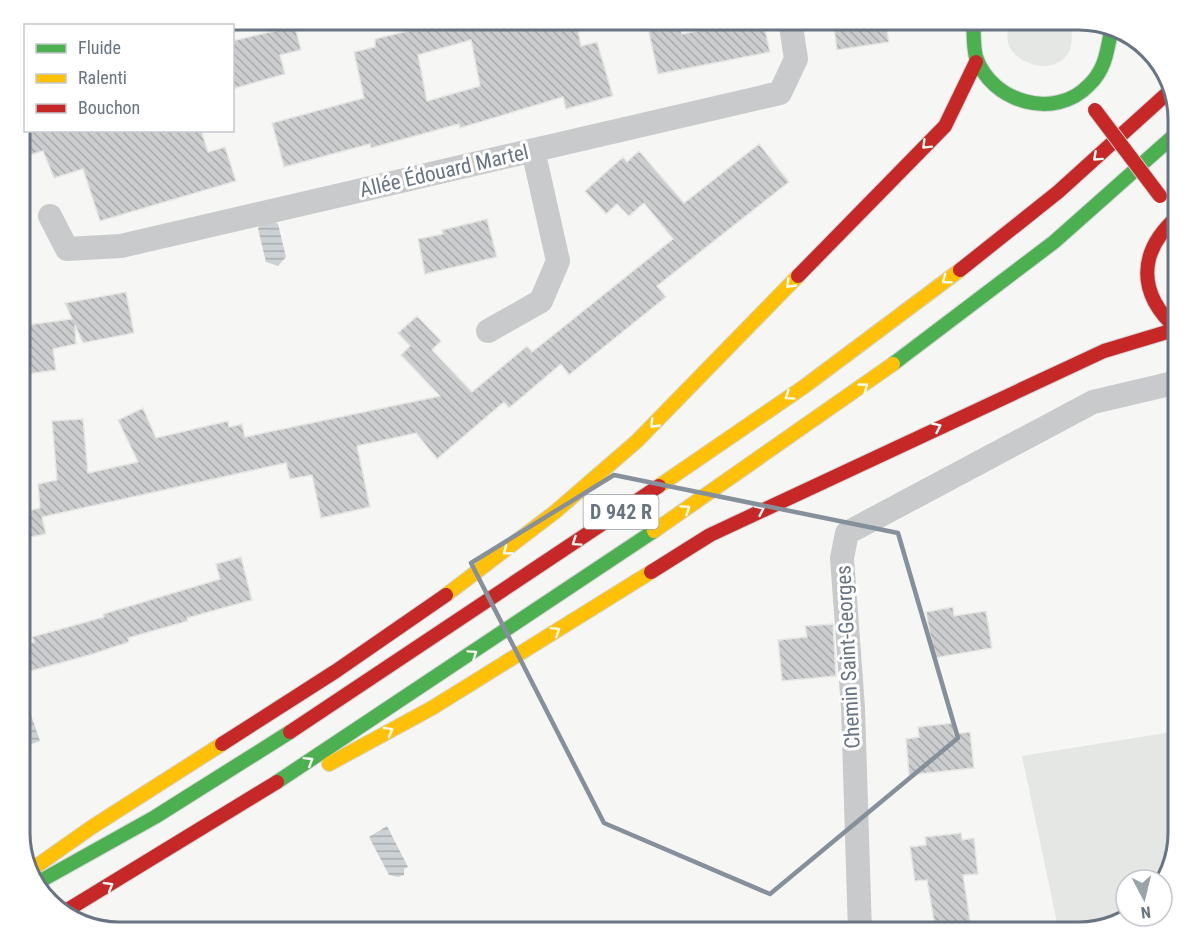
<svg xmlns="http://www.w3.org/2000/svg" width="1198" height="952" font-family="'Roboto Condensed',sans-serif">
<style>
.grass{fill:#e4e7e3}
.water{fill:url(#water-rules)}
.building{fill:url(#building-back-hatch);stroke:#e6e6e4;stroke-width:1.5;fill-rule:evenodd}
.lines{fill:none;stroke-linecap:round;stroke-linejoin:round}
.fast-casing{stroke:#d3d4d4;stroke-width:16}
.slow-casing{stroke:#d3d4d4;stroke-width:16}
.jam-casing{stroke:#d3d4d4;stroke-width:16}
.street{stroke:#c9cacb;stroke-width:24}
.fast{stroke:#4caf50;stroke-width:14}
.slow{stroke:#ffc107;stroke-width:14}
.jam{stroke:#c62828;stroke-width:14}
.jam-bridge-casing{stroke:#d3d4d4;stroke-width:16;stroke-linecap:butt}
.jam-bridge{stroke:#c62828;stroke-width:14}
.oneway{stroke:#f6fbf6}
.marked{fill:none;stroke:#86909a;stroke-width:4.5;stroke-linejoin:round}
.labels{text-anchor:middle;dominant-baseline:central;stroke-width:6;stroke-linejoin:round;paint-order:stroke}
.shield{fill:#fff;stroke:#969ea8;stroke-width:1.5}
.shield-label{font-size:20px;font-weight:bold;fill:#697482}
.street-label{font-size:21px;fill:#697482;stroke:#fff}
.rim{fill:none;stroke:#697482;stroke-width:3}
</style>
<defs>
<pattern id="water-rules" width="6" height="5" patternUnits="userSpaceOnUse" patternTransform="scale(1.5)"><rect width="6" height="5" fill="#cbd1d4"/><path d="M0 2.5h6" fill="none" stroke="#a9aeb1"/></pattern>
<pattern id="building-back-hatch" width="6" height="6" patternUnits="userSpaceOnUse" patternTransform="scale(1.5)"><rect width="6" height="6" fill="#cccdce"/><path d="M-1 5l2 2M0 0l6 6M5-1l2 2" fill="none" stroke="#aaabad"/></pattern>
</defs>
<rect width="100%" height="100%" fill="#f6f6f5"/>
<path class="grass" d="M1013,20h56c21,74 -87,47 -56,0z
M1178,731v102l-17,47h-35v36h5c-19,14 -49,17 -72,16l-37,-176z"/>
<path class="water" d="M272,220l6,4 8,33 -8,9 -12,-4 -8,-33 2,-5z
M25,698l15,43 -20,7v-48z
M387,826l21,41 -4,2v6l-6,2 -9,-2 -20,-38z"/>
<path class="building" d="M441,20h135l5,26 16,-4 16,54 -47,13 -3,-12 -103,31 -1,-4 -88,24 -1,-4 -86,23 -12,-44 92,-25 -10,-46 21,-5v-8l37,-9 -1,-5zM471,40l9,46 -53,15 -9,-46z
M748,20h15l7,32 -112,22 -10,-46 31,-6 3,12z
M833,20h52l4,22 -52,8z
M295,26l6,24 -21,5 5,19 -53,15v-48z
M20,130h181l7,22 17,-5 11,34 -136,40 -17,-52 -29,9 -11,-27 -23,7z
M759,144l30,38 -132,104 9,11 -97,78 -8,-11 -52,44 -5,-6 -67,57 -21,-26 -59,13 13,61 -49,11 -9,-43 -22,4 -4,-16 -244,54 4,17 -26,5v-26l20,-5 -2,-24 19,-4 -5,-59 31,-2 5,54 50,-11 -20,-42 25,-12 13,30 72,-17 1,6 13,-3 3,13 195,-41 -39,-41 9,-9 -12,-13 19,-17 24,25 -9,9 40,42 55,-46 5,6 141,-113 -29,-36 -15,13 -12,-12 -11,10 -21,-23 38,-34 4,5 12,-11 45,52z
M487,219l10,38 -72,17 -7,-35 25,-5 -1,-4z
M126,292l8,41 -51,10 -8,-18 1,19 -23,5 3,21 -36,5v-49l52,-7 -7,-16z
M241,557l11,43 -65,18 1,3 -60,17 1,4 -36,12 -73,20v-28l14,-4 -2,-5 72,-20 -1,-3 117,-35 -4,-15z
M953,607l1,9 32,-5 6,37 -58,10 -8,-46z
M833,624l3,52 -54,5 -4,-41 29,-3 -2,-11z
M953,723l1,11 16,-2 4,36 -65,7 -3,-36 13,-2 -1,-10z
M961,833l1,7 12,-2 4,36 -15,1 9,58h-36l-9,-53 -12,1 -5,-34 16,-2 -1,-8z"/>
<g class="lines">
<g class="fast-casing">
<path id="fast" d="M973,20c1,11 0,26 3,37 15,45 79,64 113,28 16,-15 18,-33 22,-54
M893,364l161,-122 124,-110
M277,782l377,-251
M35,884l120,-67 135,-85"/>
</g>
<g class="slow-casing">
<path id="slow" d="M659,486l146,-100 155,-116
M654,531l239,-167
M446,595l109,-83 82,-71 161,-165
M329,764l103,-56 219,-136
M28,872l64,-45 130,-83"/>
</g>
<g class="jam-casing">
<path id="jam" d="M1178,216c-41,36 -41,78 0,114
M960,270l98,-78 114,-103
M798,276l147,-150 31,-64
M651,572l59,-37 394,-184 73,-22
M290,732l369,-246
M222,744l114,-73 110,-76
M64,912l213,-130"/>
</g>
<path class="street" d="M205,26l18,-6
M50,216l17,33 54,-3 659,-153 16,-34 -6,-39
M488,331l53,-30 17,-40 -25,-111
M860,932l-7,-224 -11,-150 5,-25 246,-131 85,-20"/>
<use href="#fast" class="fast"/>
<use href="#slow" class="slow"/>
<use href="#jam" class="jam"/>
<g class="jam-bridge-casing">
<path id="jam-bridge" d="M1095,110l65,86"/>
</g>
<use href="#jam-bridge" class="jam-bridge"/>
</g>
<defs><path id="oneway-chevron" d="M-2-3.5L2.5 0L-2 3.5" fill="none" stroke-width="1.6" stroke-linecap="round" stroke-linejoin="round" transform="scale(1.5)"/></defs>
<g class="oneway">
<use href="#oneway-chevron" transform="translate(926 145) rotate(135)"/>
<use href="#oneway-chevron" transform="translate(1097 157) rotate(138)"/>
<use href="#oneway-chevron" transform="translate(946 280) rotate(142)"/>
<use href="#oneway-chevron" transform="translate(790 284) rotate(134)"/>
<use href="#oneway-chevron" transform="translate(864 387) rotate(-36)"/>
<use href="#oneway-chevron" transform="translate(789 396) rotate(145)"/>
<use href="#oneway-chevron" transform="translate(654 424) rotate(134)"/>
<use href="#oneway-chevron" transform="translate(937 427) rotate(-25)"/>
<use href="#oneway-chevron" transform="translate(686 509) rotate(-34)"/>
<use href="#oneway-chevron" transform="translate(760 510) rotate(-26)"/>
<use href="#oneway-chevron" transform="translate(576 542) rotate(146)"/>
<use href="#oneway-chevron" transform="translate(507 551) rotate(143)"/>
<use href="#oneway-chevron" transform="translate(556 631) rotate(-32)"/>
<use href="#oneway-chevron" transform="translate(473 654) rotate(-34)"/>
<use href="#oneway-chevron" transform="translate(389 731) rotate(-29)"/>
<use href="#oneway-chevron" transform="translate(309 761) rotate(-32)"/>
<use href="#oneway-chevron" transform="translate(109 886) rotate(-30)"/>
</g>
<path class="marked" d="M614,475l284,58 60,205 -188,156 -166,-71 -133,-260z"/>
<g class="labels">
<rect class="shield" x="583.5" y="495" width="75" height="34" rx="4.5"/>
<g class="shield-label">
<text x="621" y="512">D 942 R</text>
</g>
<g class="street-label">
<text transform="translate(444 171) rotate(-13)">Allée Édouard Martel</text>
<text transform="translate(848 657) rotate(-93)">Chemin Saint-Georges</text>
</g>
</g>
<path d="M0 0H1198V952H0ZM119 30H1079A89 89 0 0 1 1168 119V833A89 89 0 0 1 1079 922H119A89 89 0 0 1 30 833V119A89 89 0 0 1 119 30Z" fill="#fff" fill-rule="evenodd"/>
<path class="rim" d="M119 30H1079A89 89 0 0 1 1168 119V833A89 89 0 0 1 1079 922H119A89 89 0 0 1 30 833V119A89 89 0 0 1 119 30Z"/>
<rect x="24" y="24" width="210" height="108" fill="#ffffff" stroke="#c3c7cd" stroke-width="1.5"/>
<rect x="36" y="44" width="30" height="9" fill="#4caf50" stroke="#c3c7cd" stroke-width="1.5"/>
<text x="78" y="54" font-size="18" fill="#697482">Fluide</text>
<rect x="36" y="74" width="30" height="9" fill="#ffc107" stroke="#c3c7cd" stroke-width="1.5"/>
<text x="78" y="84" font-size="18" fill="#697482">Ralenti</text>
<rect x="36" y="104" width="30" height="9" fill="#c62828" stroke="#c3c7cd" stroke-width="1.5"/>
<text x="78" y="114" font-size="18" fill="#697482">Bouchon</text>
<g transform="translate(1144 898) rotate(173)"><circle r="28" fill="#ffffff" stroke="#c3c7cd" stroke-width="1.5"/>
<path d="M0-4.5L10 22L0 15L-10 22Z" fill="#9aa2aa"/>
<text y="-9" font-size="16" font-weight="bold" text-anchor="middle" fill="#697482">N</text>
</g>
</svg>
